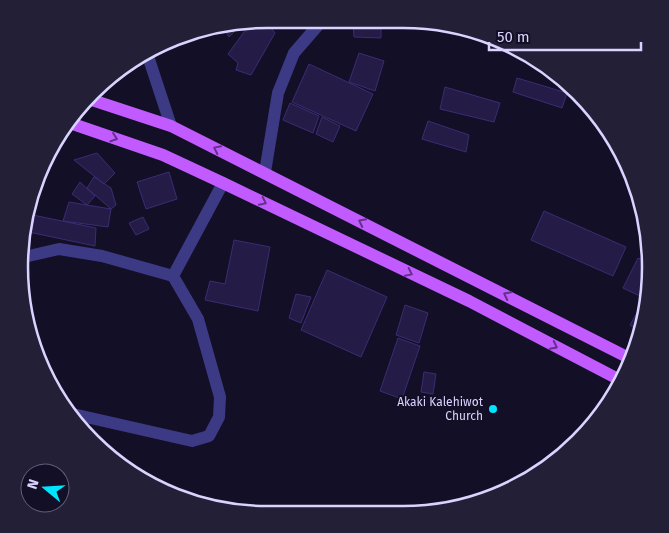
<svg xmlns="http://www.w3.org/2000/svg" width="669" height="533" font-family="'Fira Sans',sans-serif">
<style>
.building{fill:#241b47;stroke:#3b2d73}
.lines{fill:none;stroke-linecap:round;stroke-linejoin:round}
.street{stroke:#3d3a85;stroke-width:12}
.primary{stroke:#c25bff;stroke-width:12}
.oneway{stroke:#623188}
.poi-dot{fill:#00e5ff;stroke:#130f26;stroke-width:2}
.labels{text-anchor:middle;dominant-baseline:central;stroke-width:4;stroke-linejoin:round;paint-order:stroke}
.poi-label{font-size:12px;fill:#d9d4ff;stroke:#130f26;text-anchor:end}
.rim{fill:none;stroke:#d9d4ff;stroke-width:2.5}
</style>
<rect width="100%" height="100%" fill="#130f26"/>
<path class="building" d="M381,21v17l-27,-1 -1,-15z
M249,25h20l6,8 -24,42 -15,-5 2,-7 -10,-9z
M222,26h18l-11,11z
M359,53l25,8 -9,30 -26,-9z
M309,64l64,30 -17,37 -64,-29z
M517,78l50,15 -5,15 -49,-16z
M445,87l55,16 -6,19 -54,-13z
M290,103l29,13 -6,17 -30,-13z
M322,117l18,9 -7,16 -17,-8z
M428,121l41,14 -3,17 -44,-13z
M97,153l18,20 -11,11 -30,-24z
M169,172l8,27 -31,10 -9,-27z
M94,177l17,11 5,17 -5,4 -24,-21z
M36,182l3,1 -7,28 -6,-1 1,-8z
M80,182l15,14 -8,9 -15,-11z
M69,202l42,7 -3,18 -45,-6z
M544,211l82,36 -13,29 -82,-36z
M28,214l68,14 -1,18 -71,-15z
M143,217l6,12 -13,6 -7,-12z
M234,240l36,7 -12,64 -53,-11 5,-19 15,3z
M638,258l8,4 -2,36 -21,-10z
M327,270l60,27 -26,60 -60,-27z
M296,294l15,3 -10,26 -12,-5z
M405,305l23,8 -9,30 -23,-8z
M638,311l5,3 -2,18 -11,-7z
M398,338l22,8 -18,53 -22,-8z
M424,372l12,2 -3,20 -12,-2z"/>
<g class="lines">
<path class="street" d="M146,50l25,76
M265,172l13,-79 16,-40 26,-30
M20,258l39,-9 43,7 71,20 25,43 22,78 -1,20 -10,19 -17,5 -119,-27
M173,276l50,-93"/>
<path class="primary" d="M86,98l85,28 458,232
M67,122l96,33 60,28 246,118 149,78"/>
</g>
<defs><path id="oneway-chevron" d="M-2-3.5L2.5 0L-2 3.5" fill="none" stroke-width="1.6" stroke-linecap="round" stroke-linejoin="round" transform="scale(1.25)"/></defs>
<g class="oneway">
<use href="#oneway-chevron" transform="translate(114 138) rotate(19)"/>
<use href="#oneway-chevron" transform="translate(217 149) rotate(-154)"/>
<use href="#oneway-chevron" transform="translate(263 202) rotate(26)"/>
<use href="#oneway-chevron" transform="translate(362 222) rotate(-153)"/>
<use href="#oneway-chevron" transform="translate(409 273) rotate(26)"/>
<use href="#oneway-chevron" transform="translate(507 295) rotate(-153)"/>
<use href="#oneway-chevron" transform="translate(554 346) rotate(27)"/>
</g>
<circle class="poi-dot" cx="493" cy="409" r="5"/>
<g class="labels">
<g class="poi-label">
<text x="483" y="402">Akaki Kalehiwot<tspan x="483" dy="14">Church</tspan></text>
</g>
</g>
<path d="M0 0H669V533H0ZM267 28H403A239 239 0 0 1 642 267V267A239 239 0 0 1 403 506H267A239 239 0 0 1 28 267V267A239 239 0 0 1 267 28Z" fill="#231f37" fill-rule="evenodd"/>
<path class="rim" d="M267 28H403A239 239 0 0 1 642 267V267A239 239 0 0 1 403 506H267A239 239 0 0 1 28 267V267A239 239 0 0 1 267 28Z"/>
<g transform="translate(45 488) rotate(288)"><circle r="24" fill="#130f26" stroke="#625e7d"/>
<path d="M0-4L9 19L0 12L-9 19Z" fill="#00e5ff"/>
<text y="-8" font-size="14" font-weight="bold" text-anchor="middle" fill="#d9d4ff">N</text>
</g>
<path d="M489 42v8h152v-8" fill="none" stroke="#d9d4ff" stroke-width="2.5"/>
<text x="497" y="42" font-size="15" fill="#d9d4ff" stroke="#130f26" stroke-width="4" paint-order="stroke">50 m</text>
</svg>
